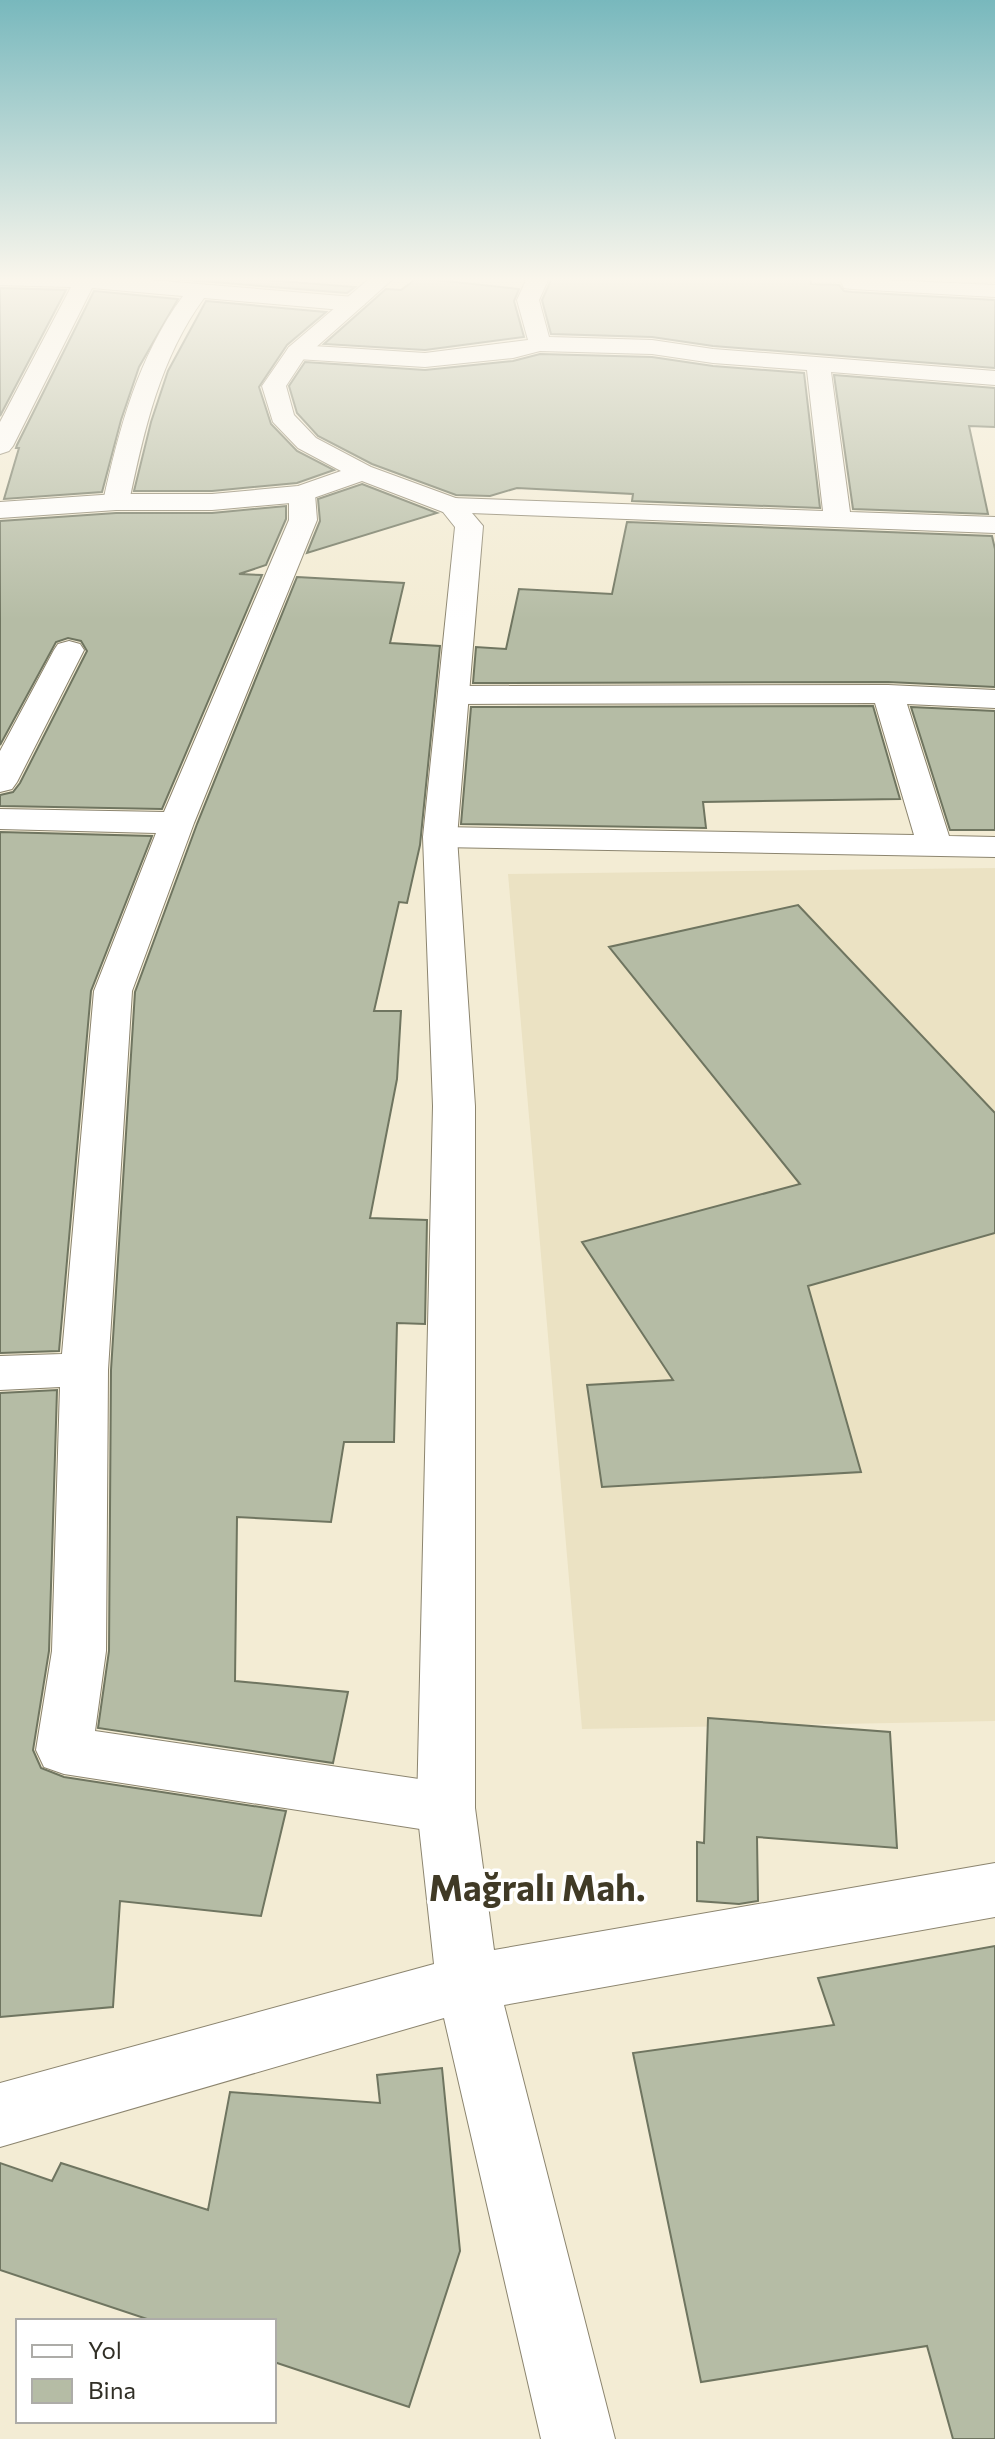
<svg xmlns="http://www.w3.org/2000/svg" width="995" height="2439" font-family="Commissioner,sans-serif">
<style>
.built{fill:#ebe2c3}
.building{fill:#b5bca5;stroke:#6f7560;stroke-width:2}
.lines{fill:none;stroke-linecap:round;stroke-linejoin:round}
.street-casing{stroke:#8c856f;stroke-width:2}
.secondary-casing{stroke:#8c856f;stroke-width:2}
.street{fill:#fff;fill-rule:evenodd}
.secondary{fill:#fff;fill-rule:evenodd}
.labels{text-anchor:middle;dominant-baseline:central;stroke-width:7;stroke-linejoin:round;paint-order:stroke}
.near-district-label{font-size:36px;font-weight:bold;fill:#403a26;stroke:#fff}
</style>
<rect width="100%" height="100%" fill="#f3ecd4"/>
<path class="built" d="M995,868v853l-413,8 -74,-855z"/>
<path class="building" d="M163,278h79l113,9 -8,6z
M417,278l102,11 -5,12 10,36 -99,13 -101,-6 62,-55 15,1z
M552,278h259v6l28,1 5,6 8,1 143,8v68l-282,-22 -61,-9 -101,-3 -9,-34z
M0,288l66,2 -66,126z
M94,291l84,8 -39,68 -18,53 -19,72 -98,7 15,-51h-3l1,-3z
M206,301l120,11 -39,33 -28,42 12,37 26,27 37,19 -37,13 -85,8h-78l17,-69 17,-51z
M540,354l112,3 61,9 91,7 16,135 -188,-7 1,-7 -116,-6 -27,8 -34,-1 -84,-31 -54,-28 -21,-23 -8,-27 16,-24 120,8 88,-9z
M834,375l161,13v39l-26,-1 19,88 -135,-5z
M362,484l75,29 -130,40 13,-32 -2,-22z
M286,506v13l-20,46 -27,9 23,1 -100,234 -162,-3v-11l13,-3 7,-9 67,-132 -6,-10 -13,-3 -12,4 -56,103v-224l116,-8h96z
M627,522l365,14 3,13v138l-107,-5 -415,1 3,-36 30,2 13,-60 93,5z
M297,577l107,6 -14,60 50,3 -20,199 -13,58 -8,-1 -25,109h27l-4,68 -27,139 57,2 -2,104 -28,-1 -3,119h-50l-13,80 -94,-5 -2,164 113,11 -15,71 -235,-35 11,-77 2,-281 24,-378 62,-168z
M873,706l27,93 -197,3 3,26 -245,-4 10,-117z
M911,707l84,4v119h-45z
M0,832l152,4 -61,155 -32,360 -59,2z
M798,905l197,208v120l-187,53 53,186 -259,15 -15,-102 86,-5 -91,-138 218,-58 -191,-237z
M57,1390l-8,261 -16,99 8,18 23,9 222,34 -25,105 -141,-15 -7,106 -113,10v-624z
M708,1718l182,14 7,116 -140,-11 1,64 -19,3 -42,-3v-59l7,1z
M995,1946v493h-42l-26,-93 -226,36 -68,-329 201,-28 -16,-47z
M442,2068l18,183 -51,156 -135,-45v-41h-121l-153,-51v-107l52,18 9,-18 147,47 22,-118 150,11 -3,-28z"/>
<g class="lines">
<g class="street-casing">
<path id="street" d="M0,278h126l228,19 11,7 -11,7 -150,-13c-44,60 -60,132 -75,204l-4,6h-18l-4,-6c16,-73 35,-145 80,-206l-91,-8 -79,158 -4,5 -9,3v-32l71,-135 -71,-2z
M527,278h22l-10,22 10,37 103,3 61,9 282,22v14l-164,-13 19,140 145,5v16l-552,-21 -4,-6 4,-6 9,-2 371,13 -16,-141 -94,-7 -61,-9 -112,-3 -27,7 -88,9 -128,-8 -8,-2 -3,-5 3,-5 8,-2 128,8 103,-13 -11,-40z
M839,278l156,7v12l-143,-8 -8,-1z
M302,486l9,2 4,6 2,26 -123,303 -62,168 -24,379 -2,281 -11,80 351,52 21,7 8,18 -8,18 -21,7 -382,-59 -20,-7 -8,-17 16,-99 8,-264 -60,3v-34l62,-2 32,-363 62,-158 -156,-4v-20l164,3 125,-292v-26l4,-6z
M69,641l11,3 4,6 -67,132 -5,7 -12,3v-41l54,-101 4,-6z
M888,685l107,5v18l-88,-4 42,132 46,1v20l-555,-10 -12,-3 -5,-7 5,-7 12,-3 474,8 -39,-132 -420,1 -11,-2 -5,-7 5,-7 11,-2z"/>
</g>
<g class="secondary-casing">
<path id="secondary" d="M370,278h24l-89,79 -19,29 8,29 22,23 55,29 90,33 22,26 -26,311 18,269v702l19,142 501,-87v54l-491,88 111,434h-74l-97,-421 -444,129v-64l434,-119 -17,-156 16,-702 -10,-269 32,-310 -12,-15 -81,-31 -60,21 -90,8h-96l-116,8v-16l116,-8h96l86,-8 43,-15 -43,-23 -25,-26 -11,-36 27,-39z"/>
</g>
<use href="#street" class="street"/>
<use href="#secondary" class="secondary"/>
</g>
<linearGradient id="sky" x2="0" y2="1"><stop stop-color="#78b8bd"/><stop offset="0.45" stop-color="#faf6ec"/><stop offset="1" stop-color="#faf6ec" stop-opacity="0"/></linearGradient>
<rect width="995" height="620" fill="url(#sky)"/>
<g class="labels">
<g class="near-district-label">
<text x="537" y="1886">Mağralı Mah.</text>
</g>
</g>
<rect x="16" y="2319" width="260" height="104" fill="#ffffff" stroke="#adaca8" stroke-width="2"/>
<rect x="32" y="2345" width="40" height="12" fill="#ffffff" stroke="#adaca8" stroke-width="2"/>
<text x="88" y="2359" font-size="24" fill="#312f26">Yol</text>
<rect x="32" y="2379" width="40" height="24" fill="#b5bca5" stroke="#adaca8" stroke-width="2"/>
<text x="88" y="2399" font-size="24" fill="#312f26">Bina</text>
</svg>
